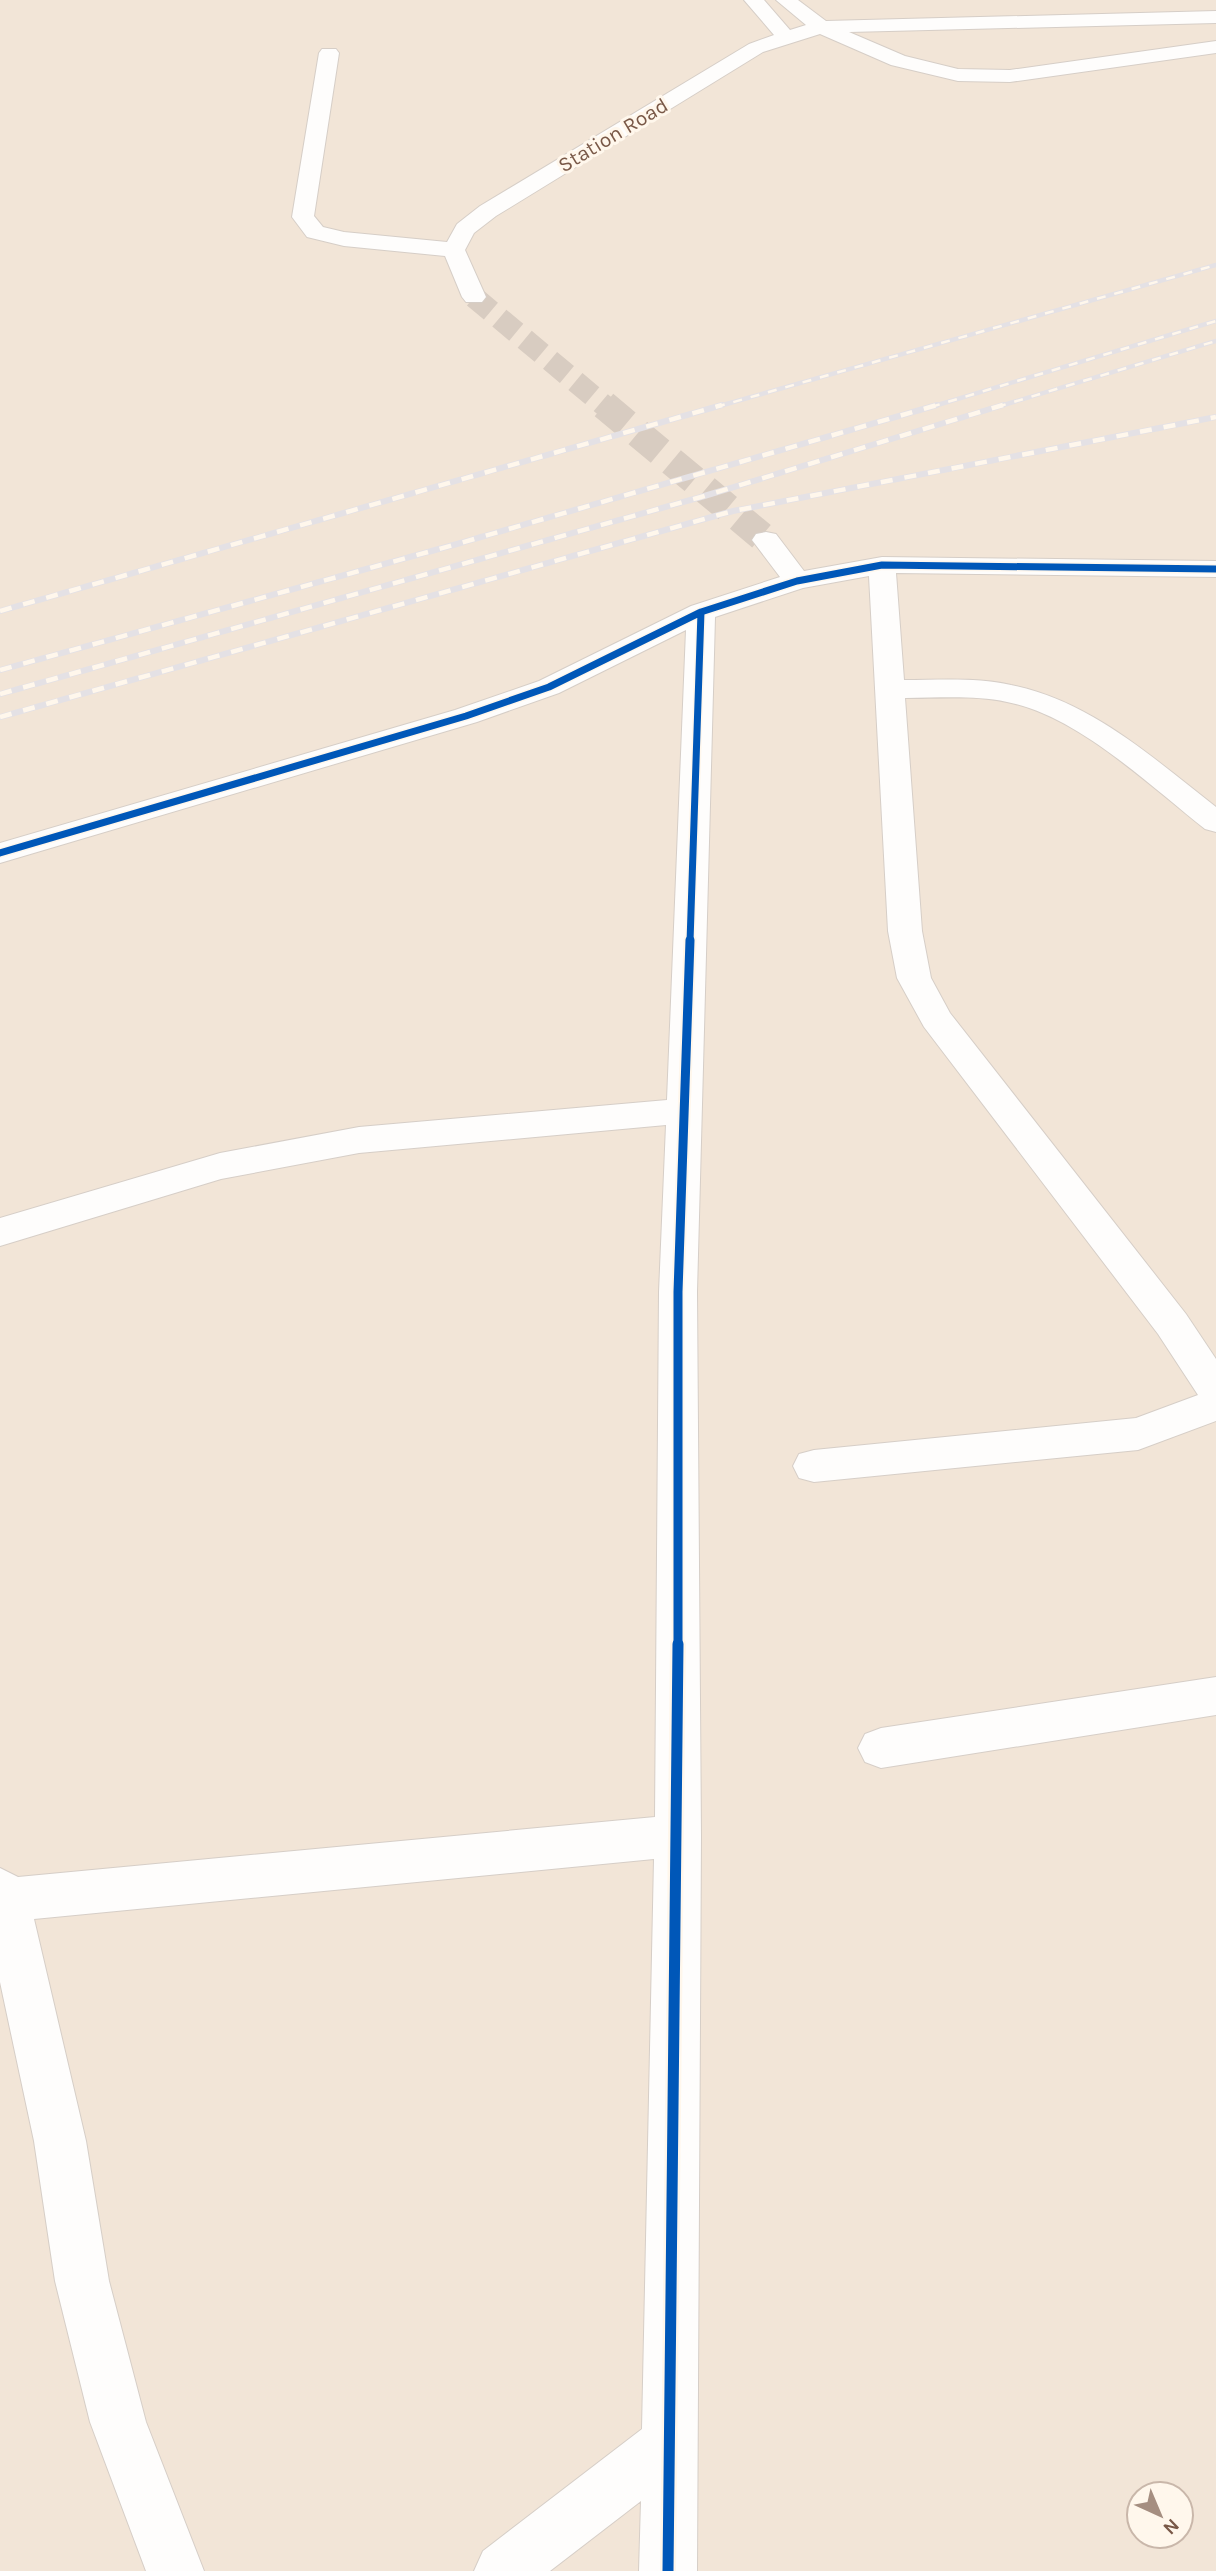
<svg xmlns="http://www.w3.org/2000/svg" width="1216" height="2571" font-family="Karla,sans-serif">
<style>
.residential{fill:#f2e5d7;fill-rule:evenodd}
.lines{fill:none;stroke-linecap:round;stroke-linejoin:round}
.minor-tunnel-far1{stroke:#d8ccc1;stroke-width:22;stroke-dasharray:22 11;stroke-linecap:butt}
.minor-tunnel{stroke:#d8ccc1;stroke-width:29;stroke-dasharray:29 15;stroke-linecap:butt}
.minor-casing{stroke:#d6cec7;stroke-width:2}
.minor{fill:#fefdfc;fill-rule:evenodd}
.rail-far1-casing{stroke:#e4e1e5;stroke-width:4.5}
.rail-casing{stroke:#e4e1e5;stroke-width:6}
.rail-far1{stroke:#fff7ec;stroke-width:2.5;stroke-dasharray:9;stroke-linecap:butt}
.rail{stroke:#fff7ec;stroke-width:4.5;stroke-dasharray:12;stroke-linecap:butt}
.cycleway-far2-casing{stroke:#fff7ec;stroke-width:10}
.cycleway-far1-casing{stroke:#fff7ec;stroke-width:13}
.cycleway-casing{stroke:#fff7ec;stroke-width:16}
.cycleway-far2{stroke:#0057b8;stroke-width:7}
.cycleway-far1{stroke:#0057b8;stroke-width:9}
.cycleway{stroke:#0057b8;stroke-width:11}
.labels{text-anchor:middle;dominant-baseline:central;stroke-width:6;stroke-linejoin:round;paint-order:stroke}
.far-street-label{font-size:21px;fill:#795847;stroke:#fff7ec}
</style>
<rect width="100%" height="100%" fill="#f8f2ea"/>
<path class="residential" d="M0,0h1216v2571h-1216zM1139,2494h42v42h-42z"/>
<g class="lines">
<path class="minor-tunnel-far1" d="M474,297l132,110"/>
<path class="minor-tunnel" d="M604,405l162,135"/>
<g class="minor-casing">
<path id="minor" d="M744,0h20l26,30 16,-5 -30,-25h22l28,21 390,-10v12l-367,9 56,24 53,13 52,1 206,-29v12l-206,29 -52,-1 -67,-16 -71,-31 -57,18 -267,164 -22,17 -9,17 21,47 -4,5h-16l-4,-5 -17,-41 -101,-10 -37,-9 -15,-20 27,-164 3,-4h14l3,4 -25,163 9,11 21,5 103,10 10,-18 23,-18 269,-162 25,-9z
M766,532l10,2 28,37 78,-14 334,4v16l-320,-4 8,107c35,0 72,-3 107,5 80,16 142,73 205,122v25l-11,-3c-56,-44 -127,-113 -198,-127 -33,-7 -68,-4 -102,-4l17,233 9,47 19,35 236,301 30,45v62l-78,29 -324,32 -15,-4 -6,-12 6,-12 15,-4 322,-32 62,-23 -40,-61 -234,-307 -27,-49 -9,-47 -19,-355 -66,12 -88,29 -18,675 4,544 -4,735h-58l2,-70 -91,70h-76l9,-20 159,-122 12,-570 -620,60 52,222 23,140 37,141 58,149h-58l-56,-149 -35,-141 -21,-140 -34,-159v-114l18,9 637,-60 4,-525 7,-167 -307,28 -138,26 -221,67v-28l220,-65 139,-26 308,-27 19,-470 -127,63 -82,29 -477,141v-20l455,-133 84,-29 152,-75 89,-29 -28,-37 4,-6z
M1216,1677v38l-335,53 -16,-6 -7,-14 7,-14 16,-6z"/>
</g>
<use href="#minor" class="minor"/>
<g class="rail-far1-casing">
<path id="rail-far1" d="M716,407l500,-142
M931,407l285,-86
M997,407l219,-66"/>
</g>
<g class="rail-casing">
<path id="rail" d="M0,611l722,-206
M0,670l457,-126 480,-139
M0,694l701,-197 302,-92
M0,717l733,-206 483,-94"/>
</g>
<use href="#rail-far1" class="rail-far1"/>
<use href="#rail" class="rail"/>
<g class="cycleway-far2-casing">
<path id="cycleway-far2" d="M0,853l466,-137 83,-29 152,-75 96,-31 85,-16 334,4
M690,942l11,-330"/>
</g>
<g class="cycleway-far1-casing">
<path id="cycleway-far1" d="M678,1646v-354l12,-352"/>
</g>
<g class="cycleway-casing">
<path id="cycleway" d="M668,2571l10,-927"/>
</g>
<use href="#cycleway-far2" class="cycleway-far2"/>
<use href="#cycleway-far1" class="cycleway-far1"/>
<use href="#cycleway" class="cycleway"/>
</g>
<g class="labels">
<g class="far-street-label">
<text transform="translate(613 135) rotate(-31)">Station Road</text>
</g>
</g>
<g transform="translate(1160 2515) rotate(136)"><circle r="33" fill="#fff7ec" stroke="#c9b7aa" stroke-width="2"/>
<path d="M0-5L12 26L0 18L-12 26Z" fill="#a58e80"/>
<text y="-10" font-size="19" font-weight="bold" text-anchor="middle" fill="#795847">N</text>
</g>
</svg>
